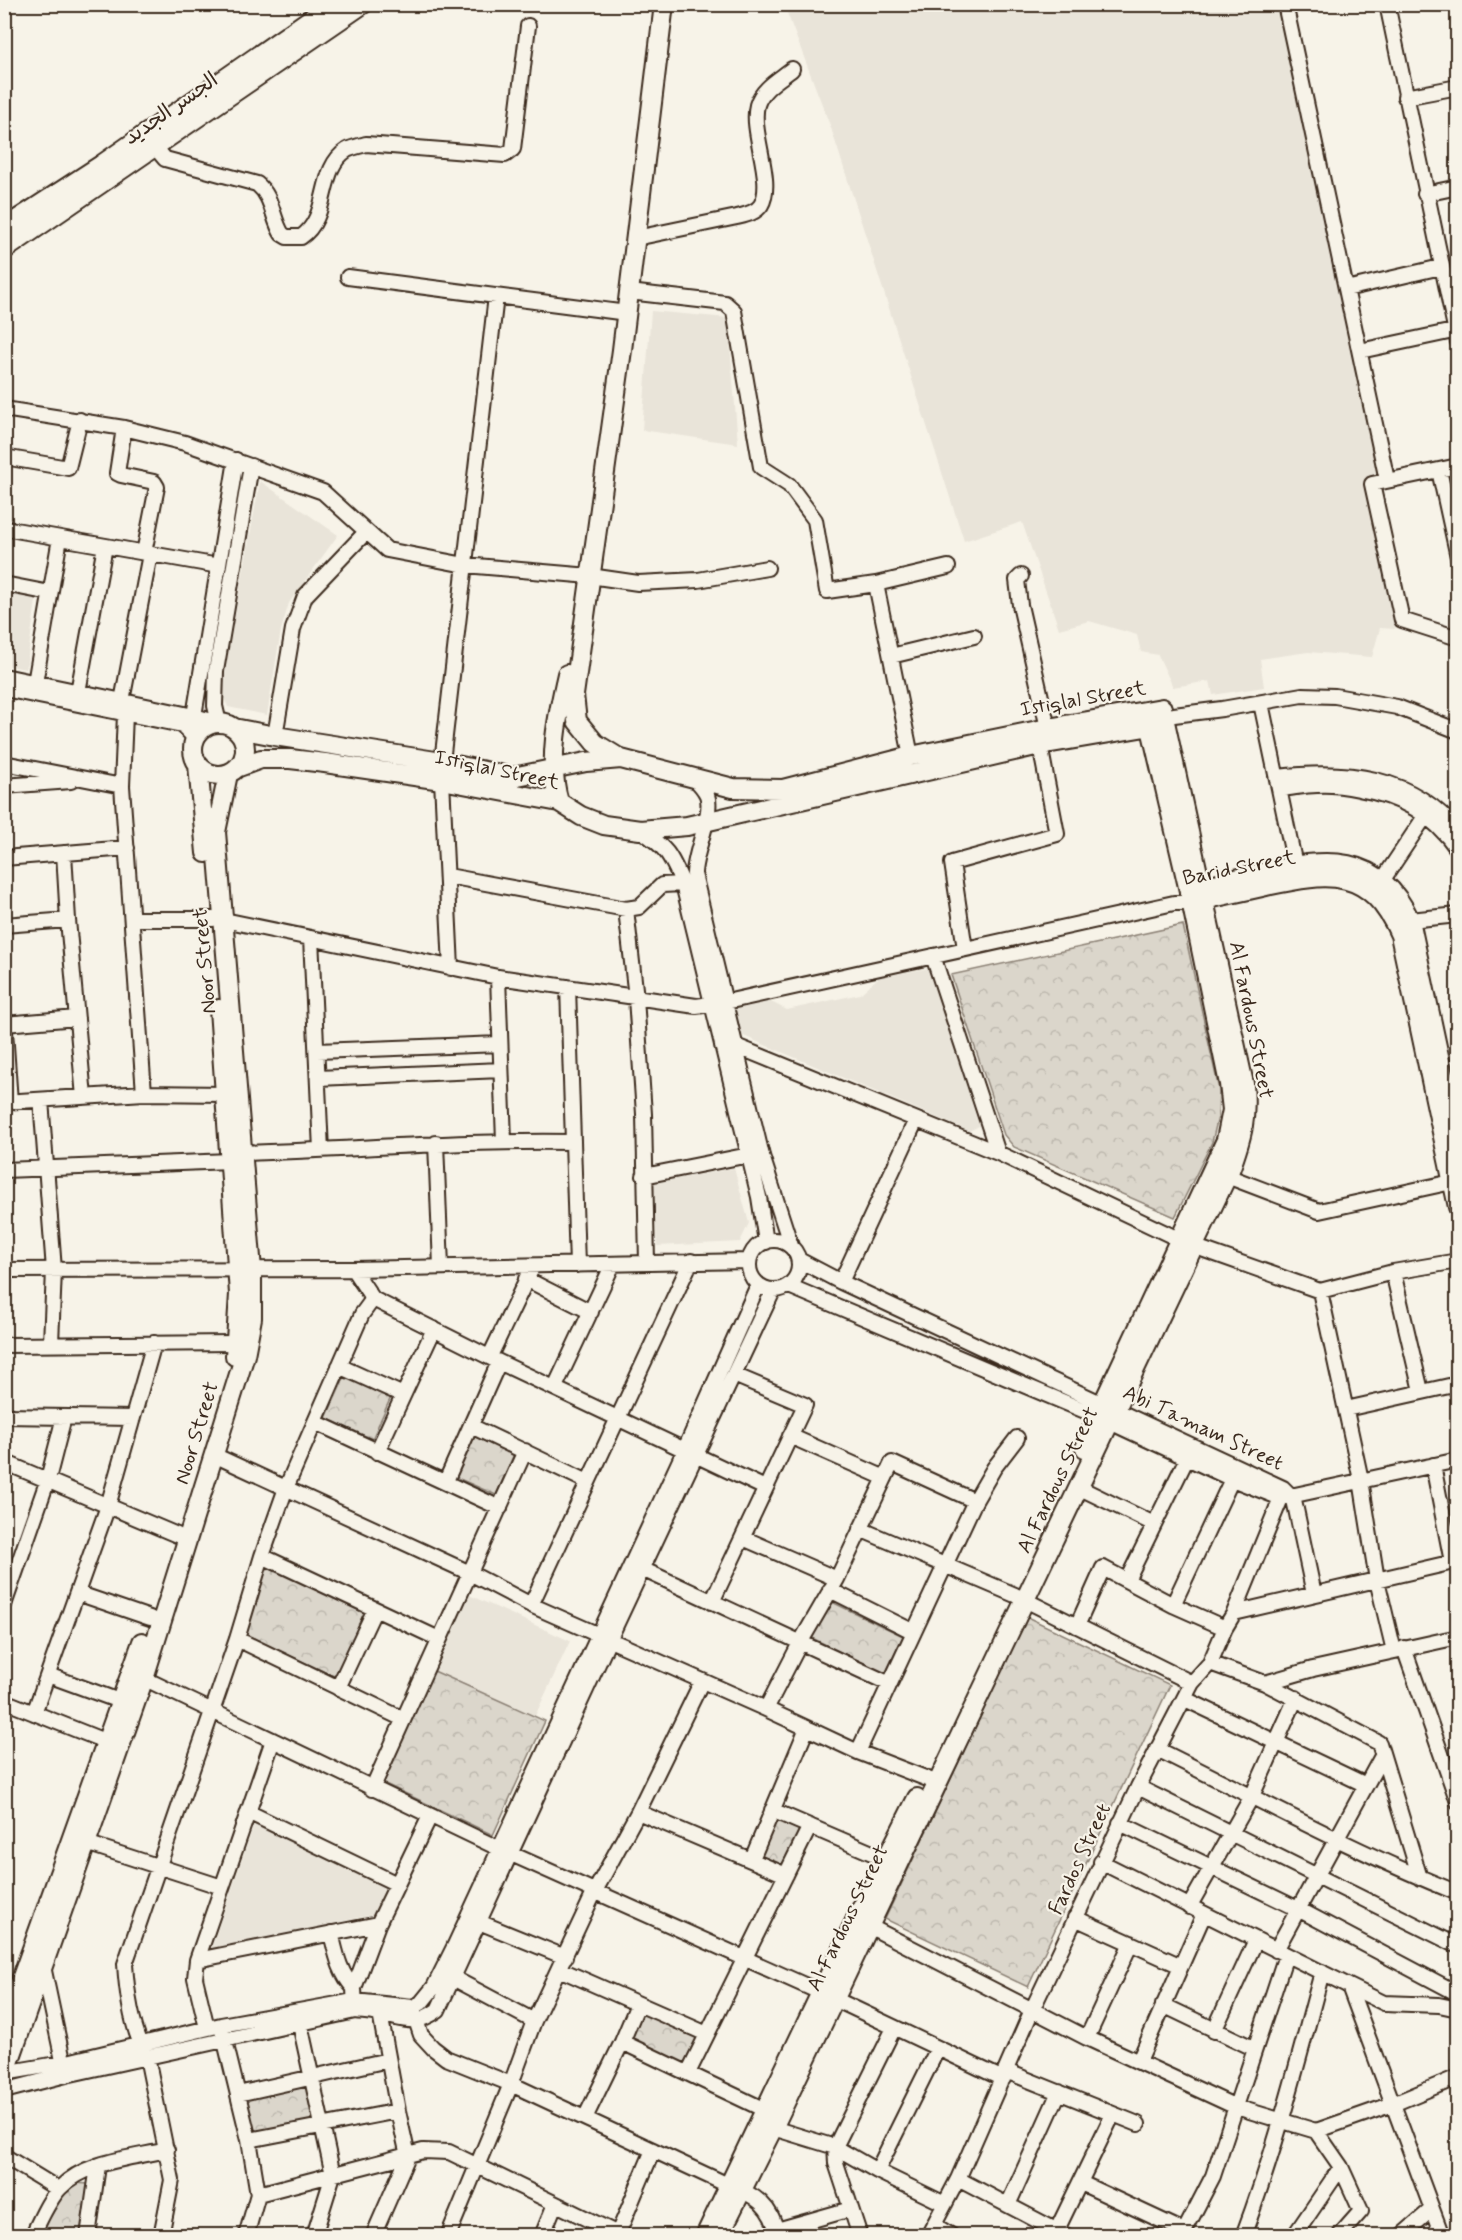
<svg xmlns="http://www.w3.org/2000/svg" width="1462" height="2240" font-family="Mynerve,'Playpen Sans Arabic',sans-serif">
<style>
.built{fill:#e9e4d9}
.park{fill:url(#park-crowns);stroke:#8b8074;stroke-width:1.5}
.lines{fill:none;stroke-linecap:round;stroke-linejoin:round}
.minor-casing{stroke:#3b2a1e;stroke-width:18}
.major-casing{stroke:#3b2a1e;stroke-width:22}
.minor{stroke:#f7f3e8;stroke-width:14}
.major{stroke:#f7f3e8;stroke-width:18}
.labels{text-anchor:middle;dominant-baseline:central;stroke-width:4.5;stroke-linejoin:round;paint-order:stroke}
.street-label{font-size:21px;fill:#3b2a1e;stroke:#f7f3e8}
</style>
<defs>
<pattern id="park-crowns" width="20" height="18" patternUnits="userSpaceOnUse" patternTransform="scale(1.5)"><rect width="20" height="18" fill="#dbd6cb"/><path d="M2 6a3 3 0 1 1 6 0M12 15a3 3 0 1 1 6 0" fill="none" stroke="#bdb8ae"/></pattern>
</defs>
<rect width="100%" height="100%" fill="#f7f3e8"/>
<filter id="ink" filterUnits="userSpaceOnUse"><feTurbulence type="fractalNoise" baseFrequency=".0167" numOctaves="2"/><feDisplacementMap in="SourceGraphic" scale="12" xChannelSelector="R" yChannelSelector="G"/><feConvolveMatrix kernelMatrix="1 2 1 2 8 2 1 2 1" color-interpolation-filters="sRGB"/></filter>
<g filter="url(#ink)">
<path class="built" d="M784,5h493l101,471 -14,4 31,149 -15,-1 -8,29 -64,-5 -48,7 4,28 -51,8 -3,-14 -37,6 -15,-32 -17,-3 -4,-17 -48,-14 -30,8 -37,-107 -58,19 -133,-413z
M651,311l77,7 10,126 -96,-14z
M260,481l78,54 -49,68 -8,27 -14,85 -39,-8 -7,-16z
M4,588l33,6 -11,75 -21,-4z
M929,968l50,158 -10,5 -230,-97 -5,-25 35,-8 18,9 73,-16 19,-17z
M734,1168l15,55 -9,19 -83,4 -3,-63z
M469,1595l101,46 -35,75 -101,-45z
M254,1825l132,59 -13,31 -162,34z"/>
<path class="park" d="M1183,925l36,165 -1,27 -6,25 -37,75 -161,-70 -10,-12 -53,-160z
M345,1376l46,21 -19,42 -46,-21z
M473,1436l41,18 -18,41 -41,-18z
M267,1565l98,46 -29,66 -90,-42z
M830,1601l73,35 -18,38 -75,-37z
M1027,1617l143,68 -142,302 -143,-68z
M434,1671l111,50 -52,114 -112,-53z
M774,1817l29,11 -19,40 -25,-12z
M642,2011l60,26 -17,29 -56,-26z
M307,2083l9,39 -65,12 -8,-38z
M74,2183l15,1 -8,51 -42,1 24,-40z"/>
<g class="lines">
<g class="minor-casing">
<path id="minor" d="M1285,4l102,476
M1387,4l71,338
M1405,97l53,-10
M155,147l10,12 92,25c16,13 15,34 25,50l5,3h14c30,-20 16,-68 46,-87 6,-3 13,-4 19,-6l139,11 8,-6 15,-123
M1425,194l33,-7
M636,238l101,-21c8,-2 19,-4 24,-12 14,-23 -11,-73 -4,-100 5,-17 23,-26 35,-36
M348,277l279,36
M1346,289l95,-22
M629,292l96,11 9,8 27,156 28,18 26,35 12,71 49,-7 35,172
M1360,351l98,-21
M4,409l120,19 61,15 138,49 64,58 78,15 125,11 48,7 60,-3 69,-12
M124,428l-7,45 4,2 33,7 3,5 -13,66
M4,457l64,11 12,-48
M1458,466l-86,18 30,136 56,18
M1439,470l19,87
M4,528l215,38
M1021,576l-4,4 3,25 28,123
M4,584l46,9
M876,584l72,-17
M891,656l83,-20
M4,676l190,40 25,7
M35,683l25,-145
M4,689l178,36 13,13
M78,692l27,-146
M122,701l28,-147
M1261,703l34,162
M125,714l-3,72 22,307
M1174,715l48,-6 80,-14 33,1 62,11 61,24
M219,723l-4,-17 1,-35 35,-205
M275,736l18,-107 12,-33 61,-64
M195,738l-1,-22 42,-256
M442,762l54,-466
M4,763l118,23
M693,777c5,5 11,11 14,18 7,18 -13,57 -13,79l68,282 29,90
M1278,777c67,-8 135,-2 180,55
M442,780l9,188
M4,786l67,-5
M1281,789c12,-1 24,-4 36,-4 14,-1 28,1 42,4 42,7 74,25 99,61
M640,830c27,18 30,24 43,54l76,313 7,45
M64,853l4,67
M4,858l123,-10
M448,876l178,33 13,-2 23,-22 21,-1
M1382,881l44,-66
M626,909l10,89 8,116 3,149
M132,919h81
M224,920l274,57 198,29 30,-4 448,-99h18
M1410,920l48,-5
M4,925l64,-5 16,177
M311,938l10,212
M965,949l-13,-86 105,-29 -17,-89
M933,956l65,197
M498,977l6,164
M568,987l9,278
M4,1017l6,85
M4,1024l73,-6
M722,1046h14l262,107 195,93 127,45 73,-19 65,-11
M317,1051l183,-7
M318,1078l183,-8
M41,1100l13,170 -3,73
M4,1102l140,-9 81,1
M436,1143l5,124
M243,1153c110,-3 219,-13 330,-11
M4,1170l226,-9
M644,1176l105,-21
M1227,1176l92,35 133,-29
M749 1265a25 25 0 1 1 50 0a25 25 0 1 1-50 0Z
M799,1260l42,22 442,206 6,6
M353,1269l20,30 126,63 266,126
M4,1270l349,-1 396,-8
M1393,1272l28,119
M526,1279l65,33
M841,1282l75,-162
M789,1286l308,130 135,63 49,19 177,-38
M1320,1291l41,189 16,100 17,71
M4,1345l232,-2
M490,1356l43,-90
M339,1366l64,29
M555,1387l58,-123
M1346,1409l112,-25
M4,1416l129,2
M315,1422l185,86
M471,1426l117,56
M790,1436l95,42
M377,1452l57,-123
M214,1455l256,118 61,32 235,104 92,43 80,31
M4,1462l173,73
M1433,1465l19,97
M446,1481l53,-119
M1078,1487l76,37
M1293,1495l21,99
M860,1529l155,66 177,88
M743,1538l94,41
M262,1556l177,83
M642,1569l248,115
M1127,1580l60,-122
M830,1590l84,42
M77,1593l73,25
M712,1602l93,-197 -71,-30
M4,1605l44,-126 16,-62
M531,1605l160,-344
M1173,1605l59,-126
M1234,1613l224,-52
M1077,1626l26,-58 70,37 52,23
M237,1639l166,80
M1404,1648l54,154
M1210,1663l55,20 114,60 41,135
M48,1675l74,27
M137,1675l361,173 324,145 181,86
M1265,1683l48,-14 145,-32
M338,1688l37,-79
M1185,1699l181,86
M4,1701l103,41
M766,1709l34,-66 37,-64 55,-116 83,38
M34,1713l74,-207 46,-163
M1157,1749c99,49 198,103 301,144
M858,1752l117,-251 19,-33 23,-30
M1138,1787l320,159
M372,1789l153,-338
M772,1810l114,49
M248,1812l149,72
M638,1812l148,63
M1120,1823l178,86 155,82 5,-2
M86,1843l136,44
M752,1859l55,-131
M1101,1862l248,124 93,250
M1189,1907l63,-111 44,-98
M1075,1918l106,48
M479,1922l86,35
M861,1922l226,116 149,69 80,24 25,36 -47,69
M331,1933c5,20 8,39 23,55
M1276,1950l106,-194
M197,1960l181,-36
M43,1966l22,104
M559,1969l148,65
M453,1978l81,43
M1349,1986l35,17 55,2 19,4
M1163,2005l92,44
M355,2009l-1,-21 24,-64 52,-108
M414,2014l7,21 12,13 13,10 65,26 217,101c27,9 44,21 50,51
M300,2024l33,151 -19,61
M207,2028l-12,-50 2,-18 76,-220
M1214,2031l42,-91
M223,2033l26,107 9,54 -12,42
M1087,2038l44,-95
M622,2042l143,68
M1139,2061l65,-147
M1006,2071l132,53
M4,2073l59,-10 158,-38 133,-24 59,6 8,-4 13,-16 20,-40 231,-498 73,-164
M688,2073l122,-247
M4,2091l62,-16 289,-64c8,1 16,1 24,3 26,5 35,13 59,-4l171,-370 164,-349
M238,2094l150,-34
M585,2118l37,-76 16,-38
M773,2128l62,19 42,24 68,33
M1316,2131l77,-27 65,-27
M249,2140l149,-29
M4,2156l54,33
M877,2171l61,-123
M958,2179l109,57
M1081,2183l103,48
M258,2194l165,-43 26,1 169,82
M1008,2205l51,-113
M934,2225l18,11
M777,2230l74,-21
M32,2236c8,-15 16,-36 28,-48 26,-27 72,-30 107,-38
M88,2236l10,-70
M161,2236l11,-56 -25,-123c-15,-27 -20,-62 -22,-93l112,-325 25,-83 24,-68 76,-174 11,-15
M373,2236l35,-80 -10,-45 -19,-103
M448,2236l63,-152 23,-63 60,-128 44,-81 64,-131
M542,2236l13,-32
M617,2236l36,-86
M860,2236l-24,-73 -1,-16 59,-119
M928,2236l30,-57 74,-169 106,-223 54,-104 18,-20 15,-35 9,-15 47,-115 2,-10
M1054,2236l59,-122
M1182,2236l31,-60 73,-221
M1243,2236c33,-87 55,-175 79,-264
M1339,2236l22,-25 -20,-44
M1401,2236l31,-27"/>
</g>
<g class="major-casing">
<path id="major" d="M4,228l97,-63 231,-161
M4,250l359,-246
M193 749a26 26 0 1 1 52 0a26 26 0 1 1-52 0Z
M234,728l41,8 167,26 71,15 73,-15 35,-3 112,29 50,1 128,-33 137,-28 114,-20 82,376c3,36 -2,53 -14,86l-457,958 -54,108
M621,759l-26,-16 -18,-22 -3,-26 48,-345 42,-346
M198,765l8,88
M239,767l22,-8h29l35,4 117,17 117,22 22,14 23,9 36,5 47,-4 353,-81 123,-21
M559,802c-12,-39 -1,-89 8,-128
M1190,890c24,-6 48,-12 72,-17 63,-16 117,-21 148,47l48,225
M1194,903c23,-7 48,-11 72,-17 64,-14 104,-19 134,49l58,272
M219,1009l20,285 -4,62
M1085,1448l12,-32 129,-276 6,-30 -3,-26 -40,-193 -42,-180
M4,2027l138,-385
M4,2077l140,-399 101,-323 7,-37v-48l-36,-438 12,-58
M705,2236l151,-317 61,-121"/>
</g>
<use href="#minor" class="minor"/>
<use href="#major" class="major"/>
</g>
</g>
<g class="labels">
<g class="street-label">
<text transform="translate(171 109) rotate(-35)">الجسر الجديد</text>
<text transform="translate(1083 699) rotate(-10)">Istiqlal Street</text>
<text transform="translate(497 770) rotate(12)">Istiqlal Street</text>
<text transform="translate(1239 868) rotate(-11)">Barid Street</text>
<text transform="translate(205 961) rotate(-95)">Noor Street</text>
<text transform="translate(1251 1020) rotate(79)">Al Fardous Street</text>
<text transform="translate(1203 1428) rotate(25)">Abi Tamam Street</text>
<text transform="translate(197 1433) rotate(-73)">Noor Street</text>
<text transform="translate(1058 1480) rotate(-64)">Al Fardous Street</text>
<text transform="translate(1080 1859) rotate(-65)">Fardos Street</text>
<text transform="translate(848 1918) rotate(-64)">Al Fardous Street</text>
</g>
</g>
<rect width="1462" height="2240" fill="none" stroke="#f7f3e8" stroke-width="24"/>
<rect x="12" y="12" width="1438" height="2216" fill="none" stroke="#3b2a1e" stroke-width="2" filter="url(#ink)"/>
</svg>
